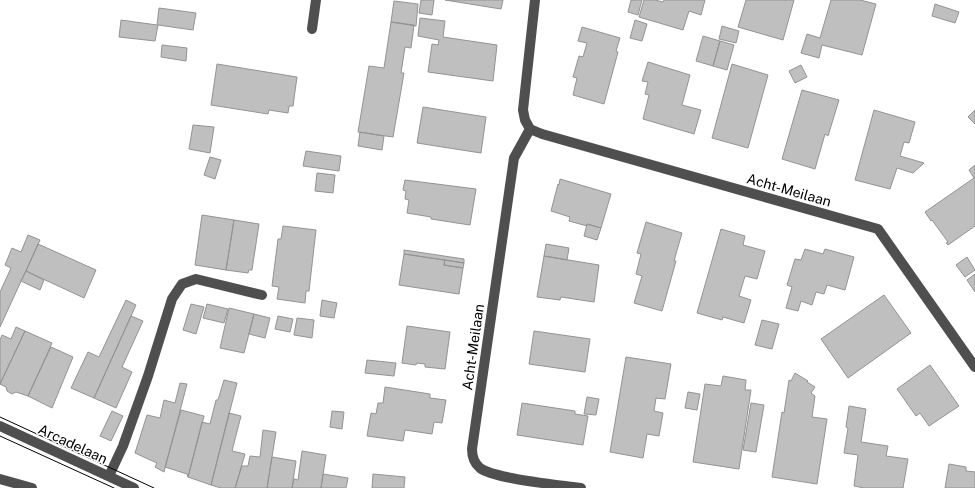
<svg xmlns="http://www.w3.org/2000/svg" width="975" height="488" font-family="'Public Sans',sans-serif">
<style>
.building{fill:#bfbfbf;stroke:#939393}
.lines{fill:none;stroke-linecap:round;stroke-linejoin:round}
.minor{stroke:#4f4f4f;stroke-width:10}
.tram{stroke:#000;stroke-width:1}
.labels{text-anchor:middle;dominant-baseline:central;stroke-width:3;stroke-linejoin:round;paint-order:stroke}
.street-label{font-size:14px;fill:#000;stroke:#fff}
</style>
<rect width="100%" height="100%" fill="#fff"/>
<path class="building" d="M421,0h13l-2,15 -13,-2z
M445,0h58l-2,9z
M631,0h11l-4,15 -10,-3z
M644,0h11l8,2 1,-2h41l-4,15 -12,-4 -6,19 -44,-13z
M746,0h48l-11,40 -45,-13z
M831,0h29l16,4 -14,51 -40,-10 -3,13 -18,-5 6,-19 13,4z
M394,1l24,3 -2,22 -25,-4z
M935,4l24,8 -4,11 -23,-7z
M159,8l37,5 -3,17 -35,-5 -3,16 -36,-4 2,-17 36,5z
M420,18l25,3 -2,16 54,8 -4,36 -65,-9 4,-28 6,1 1,-5 -21,-4z
M635,20l12,4 -5,17 -12,-3z
M391,22l23,3 -3,23 -6,-1 -4,26h3l-11,64 -35,-5 11,-66 15,2z
M722,26l17,5 -3,12 -17,-4z
M582,27l38,11 -4,13 2,1 -14,52 -31,-9 4,-17 -4,-1 6,-21 4,1 4,-14 -9,-2z
M703,36l17,5 -7,25 -17,-5z
M720,41l14,4 -7,25 -14,-4z
M162,45l25,3 -1,13 -25,-4z
M648,62l42,13 -8,30 19,5 -7,24 -51,-15 6,-24 -4,-1 3,-12 -6,-1z
M217,64l80,13 -4,29h-4l-1,7 -19,-3 -1,4 -57,-9z
M732,64l36,11 -20,73 -36,-10z
M801,65l6,12 -12,6 -6,-12z
M802,90l37,10 -11,36 -3,-2 -10,35 -33,-10z
M423,107l63,10 -5,36 -64,-10z
M874,110l41,12 -6,21 -5,-1 -4,14 24,7 -11,10 -16,-5 -7,21 -35,-9z
M975,110v14l-7,-7z
M193,125l21,2 -4,26 -21,-4z
M360,132l24,4 -2,14 -24,-4z
M306,151l35,5 -2,15 -36,-5z
M210,157l11,3 -6,19 -11,-4z
M975,165v61l-27,19 -2,-2 2,-1 -16,-22 -1,1 -6,-9 49,-34 -5,-8z
M317,173l18,2 -2,18 -18,-2z
M560,179l51,15 -10,34 -14,-4v2l-18,-5 1,-4 -19,-6 7,-27 1,1z
M405,180l71,9 -6,36 -39,-6v-2l-24,-4 2,-13 -4,-1 1,-8 -3,-1z
M202,215l32,5 -8,50 -31,-5z
M234,220l25,4 -7,46h-3l-1,3 -22,-3z
M646,222l36,11 -8,28h2l-14,50 -28,-8 8,-27 -6,-2 5,-20 -4,-1z
M587,224l14,4 -4,12 -13,-4z
M283,226l33,4 -7,61h-3l-1,12 -28,-4 2,-12 -7,-1 6,-47h3z
M721,229l24,7 -2,9 22,6 -8,28 -12,-3 -6,20 12,4 -7,23 -21,-6 -1,3 -25,-7z
M28,235l12,5 -40,87v-35l11,-24 -6,-3 7,-17 9,4z
M38,244l58,26 -12,28 -58,-27z
M546,244l23,4 -2,12 -23,-4z
M805,249l18,5 2,-5 29,8 -9,33 -18,-5 -3,9 -8,-2 -4,13 -11,-4 -3,10 -12,-3 6,-21 -5,-2 8,-26 6,1z
M404,250l60,9v4l-60,-9z
M404,254l41,6 -1,5 19,3 -4,26 -60,-9z
M544,256l55,9 -5,37 -33,-5 -1,3 -23,-3z
M967,257l8,13 -10,7 -9,-12z
M445,260l19,3 -1,5 -19,-3z
M26,271l18,9 -4,10 -19,-9z
M975,274v18l-8,-12z
M884,295l27,38 -63,45 -27,-39z
M126,300l10,5 -42,93 -23,-10 17,-36 11,5z
M322,300l15,3 -3,15 -14,-2z
M191,304l13,3 -8,27 -13,-4z
M207,304l21,5 -4,14 -21,-5z
M229,308l25,6 -10,39 -24,-5z
M254,314l16,4 -5,20 -16,-4z
M131,316l12,5 -21,46 10,5 -16,36 -22,-10z
M278,316l15,3 -3,13 -15,-3z
M297,318l17,2 -2,18 -18,-3z
M762,320l17,4 -7,25 -17,-4z
M407,326l43,6 -5,37 -20,-2v-3l-8,-1 -1,2 -14,-2z
M16,327l9,4 -25,53v-44l2,-5 9,4z
M25,331l27,12 -24,53 -12,-4 -4,2 -5,-3 -1,-4 -6,-3z
M534,331l56,8 -5,33 -56,-8z
M51,347l22,10 -21,51 -24,-12z
M626,357l45,7 -6,35 -9,-1 -2,13 9,2 -4,23 -12,-2 -4,24 -33,-6z
M367,360l29,3 -2,13 -29,-3z
M930,365l29,41 -30,20 -9,-13 -4,3 -19,-27z
M795,373l13,8 -1,1 8,5 -4,6 4,3 -3,21 15,2 -10,65 -45,-7 10,-65 2,1 5,-33 2,1z
M723,376l23,4 -1,10h6l-12,79 -46,-7 12,-78 16,2z
M224,380l13,3 -26,102 -23,-8 14,-55 8,2 6,-24h2z
M180,383l7,1 -23,88 -9,-5 2,-4 -22,-10 12,-38 13,3 4,-18 11,3z
M385,387l45,7v4l16,2 -4,23 -8,-1 -2,12 -27,-4 -2,11 -36,-5 4,-23 5,1 2,-11h5z
M688,392l12,2 -3,16 -12,-2z
M587,397l12,2 -3,16 -12,-1z
M522,403l53,8v3l13,2 -5,29 -66,-10z
M751,403l13,2 -8,47 -13,-2z
M849,406l17,3 -5,33 27,4 -2,10 22,3 -5,29h-39l-10,-2 4,-31 -14,-2 4,-25 -2,-1z
M181,410l23,6 -16,61 -1,-3 -22,-7z
M112,411l11,5 -12,25 -11,-5z
M332,411l12,1 -2,17 -12,-2z
M229,413l12,3 -9,35 13,3 -10,34h-14l-10,-3z
M263,430l13,2 -9,56h-32l7,-22h6l2,-10 10,1z
M302,451l24,4 -5,33h-29l2,-9 4,1z
M272,457l24,4 -4,27h-25z
M949,464l17,3v4l9,1v16h-30z
M323,474l25,4 -2,10h-25z
M373,474l32,3 -1,11h-32z"/>
<g class="lines">
<path class="minor" d="M535,0l-12,110 2,10 5,9 -16,29 -42,291c0,7 2,14 8,19 14,11 81,17 101,20
M312,29l4,-29
M530,129l12,5 336,95 97,138
M0,426l134,62
M109,476l14,-30 25,-70 24,-77 10,-15 14,-5 66,16
M0,479l32,9"/>
<path class="tram" d="M0,417l154,71
M0,436l114,52"/>
</g>
<g class="labels">
<g class="street-label">
<text transform="translate(789 190) rotate(16)">Acht-Meilaan</text>
<text transform="translate(473 347) rotate(-82)">Acht-Meilaan</text>
<text transform="translate(73 444) rotate(25)">Arcadelaan</text>
</g>
</g>
</svg>
